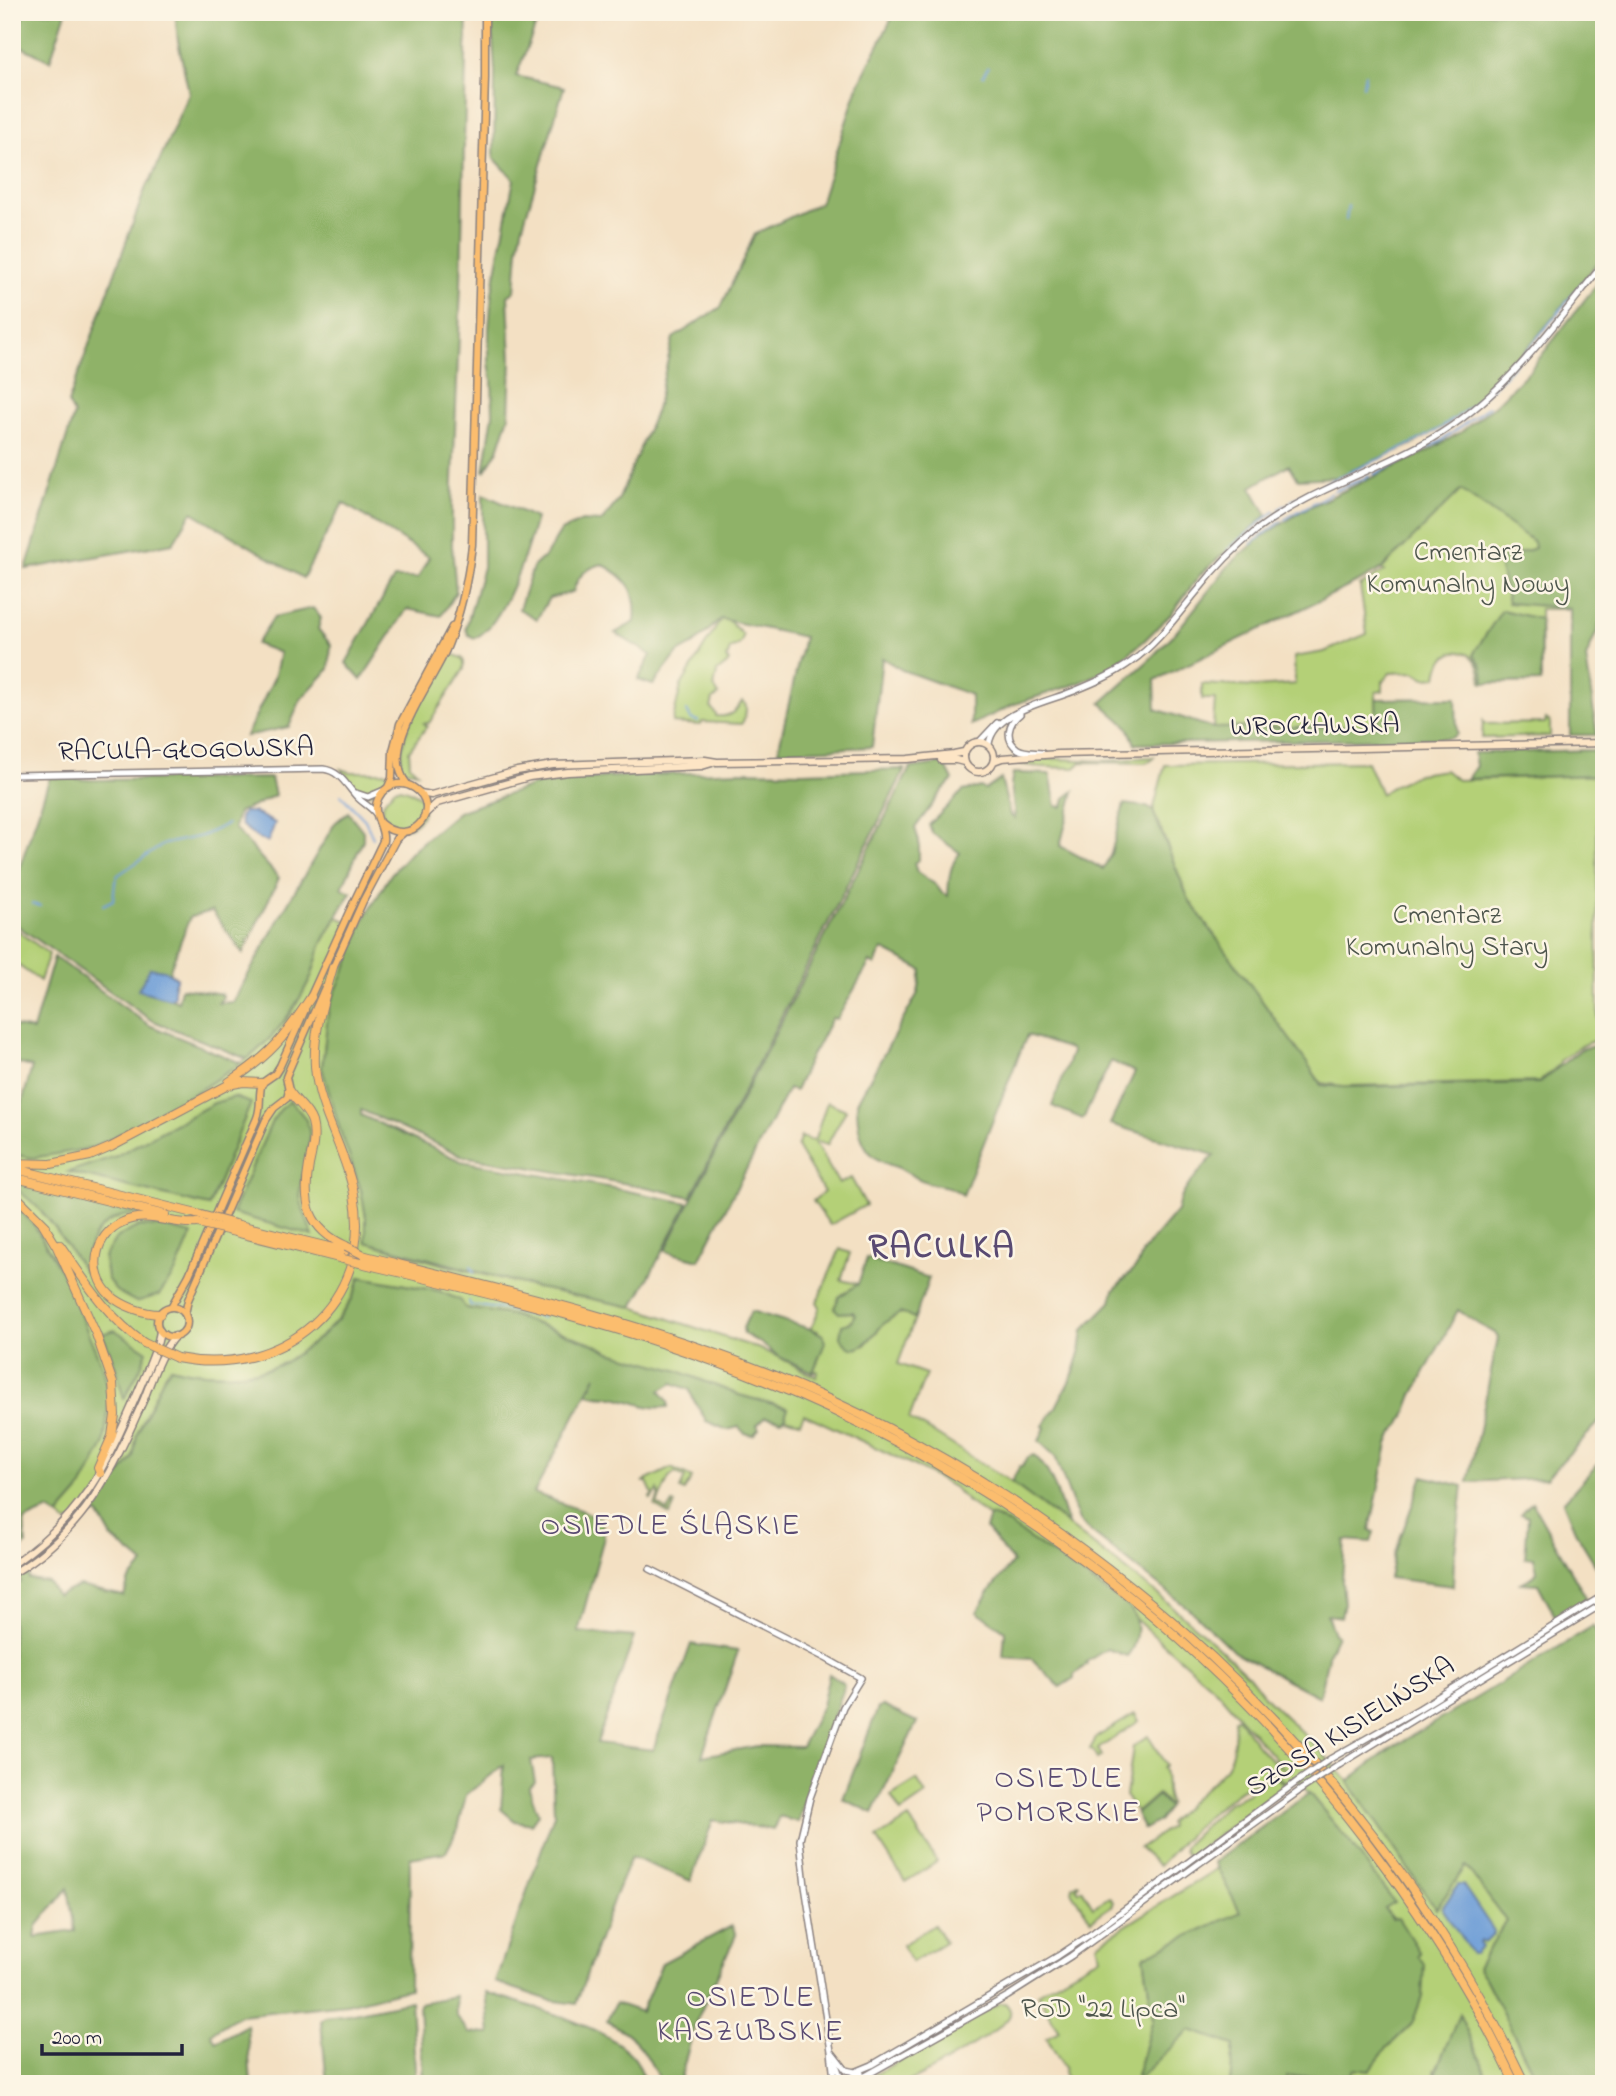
<svg xmlns="http://www.w3.org/2000/svg" width="1616" height="2096" font-family="'Indie Flower',sans-serif">
<style>
.green{fill:#b4d077;stroke:#6b7959;stroke-width:2}
.forest{fill:#8fb268;stroke:#586a52;stroke-width:2;fill-rule:evenodd}
.water{fill:#6e9ed7;stroke:#486089;stroke-width:2}
.lines{fill:none;stroke-linecap:round;stroke-linejoin:round}
.stream{stroke:#6e9ed7;stroke-width:2}
.tertiary-casing{stroke:#8a817f;stroke-width:8}
.secondary-casing{stroke:#8a817f;stroke-width:9}
.primary-casing{stroke:#8a817f;stroke-width:9}
.motorway-casing{stroke:#8a817f;stroke-width:10}
.tertiary{stroke:#fff;stroke-width:5}
.secondary{stroke:#fde5c5;stroke-width:6}
.primary{stroke:#fbbd6e;stroke-width:6}
.motorway{stroke:#fbbd6e;stroke-width:8}
.tertiary-bridge-casing{stroke:#8a817f;stroke-width:8;stroke-linecap:butt}
.motorway-bridge-casing{stroke:#8a817f;stroke-width:10;stroke-linecap:butt}
.tertiary-bridge{stroke:#fff;stroke-width:5}
.motorway-bridge{stroke:#fbbd6e;stroke-width:8}
.labels{text-anchor:middle;dominant-baseline:central;stroke-width:5;stroke-linejoin:round;paint-order:stroke}
.park-label{font-size:28px;fill:#4e564d;stroke:#fcf5e5}
.street-label{font-size:28px;fill:#22223b;stroke:#fcf5e5}
.neighbourhood-label{font-size:30px;letter-spacing:2px;fill:#594a72;stroke:#fcf5e5}
.district-label{font-size:35px;font-weight:bold;letter-spacing:2px;fill:#594a72;stroke:#fcf5e5}
</style>
<rect width="100%" height="100%" fill="#fcf5e5"/>
<filter id="ink" filterUnits="userSpaceOnUse"><feTurbulence type="fractalNoise" baseFrequency=".0143" numOctaves="2"/><feDisplacementMap in="SourceGraphic" scale="14" xChannelSelector="R" yChannelSelector="G"/><feConvolveMatrix kernelMatrix="1 2 1 2 8 2 1 2 1" color-interpolation-filters="sRGB"/></filter>
<filter id="wash" filterUnits="userSpaceOnUse"><feTurbulence type="fractalNoise" baseFrequency=".00686" numOctaves="4" result="noise"/><feDisplacementMap in="SourceGraphic" scale="28" xChannelSelector="R" yChannelSelector="G"/><feGaussianBlur stdDeviation="1.57" result="paint"/><feColorMatrix in="noise" values="0 0 0 0 0 0 0 0 0 0 0 0 0 0 0 0 0 1.4 0 .05"/><feComposite in="paint" operator="in"/></filter>
<g filter="url(#wash)">
<rect width="100%" height="100%" fill="#f3e0c3"/>
<path class="green" d="M1526,470l40,139h-26l1,73 -59,1c-1,-41 -42,-40 -45,-6l-12,1 -10,-6 -25,1 -7,8v10l-7,1 1,34 -164,2 2,-29h-13v-15l54,3 39,-3 -1,-27 30,-5 43,-18 -7,-48 24,-15 -31,-15 -39,-40z
M721,619l8,2 14,14c-1,9 -4,11 -13,14l-3,9 2,3 -2,3 -10,8 -3,15 5,8 -6,4 -2,9 5,6v2c13,2 21,-5 26,-15l2,1c4,5 1,18 -3,22l-39,-2 -1,3 -29,-2 9,-37z
M452,654l10,4 2,4v7l-35,54h-5l3,3 -18,25 1,14 7,7 -16,-3c-3,-42 26,-75 44,-110z
M1546,719l4,3v14l-68,2 1,-17 2,3 60,-1z
M1154,757l-3,4 -6,2 -64,-1 -6,6 -36,-1 -33,-5c31,-7 66,-1 98,-1 17,0 33,-4 50,-4z
M1367,762l14,32 13,-9 24,-11 27,-4 12,10 142,-5 -2,45 1,219 -19,8 -19,14 -1,4 -20,17 -195,4 -23,-3 -132,-183 -36,-89 12,-46z
M341,769l10,3h38c-2,12 -10,21 -24,22l-8,-4z
M399,788c8,1 19,5 23,12 1,3 1,9 1,12 -7,27 -51,16 -39,-10 2,-5 7,-8 10,-13z
M337,917l24,10 -11,32 -21,47 -7,61 18,63 21,60 5,27v25l75,22 97,24 95,19 124,41 22,9 37,20 1,-6 -4,1 8,-19 -3,-22 -7,-2 9,-22 -3,-5 23,-53 10,4 -9,27 17,4 -19,13v16l14,-1 2,6 -13,8 -2,11 24,9 21,-24 15,-9 15,5 -17,46 28,10 -17,45 25,14 77,49 145,111 49,42 44,41 16,21 53,51 30,33 88,128 30,-44 40,56 -28,48 7,9 54,106h-48l-32,-70 -7,20 -17,37v13h-150l2,-7 63,-2 2,-6 17,2 18,-23 25,-24 -20,-105 -8,-11 9,-7 -44,-60 -53,-63 -9,5 -15,-10c-46,20 -79,56 -113,93l-20,-18 31,-21 -1,-5 56,-53c9,-16 11,-31 9,-49l4,-3c9,15 32,48 49,52l-4,-1 -66,-77 -83,-73 -166,-116 -15,-15 -42,-23 -107,-50 -4,8 -16,-4 4,-10 -49,-13 -43,-17 -86,-26 -21,-10 -78,-27 -45,-7 -27,-17 -79,-14c-9,34 -31,55 -59,74 -6,4 -12,9 -18,12 -28,14 -83,13 -112,4l-8,11 -26,56 -4,24 -45,58 -21,7 -9,-7 21,-24 7,-164 -21,-50 -14,-25 -17,-27 -22,-23v-49l20,4 86,-22 55,-29 55,-35 28,-20 33,-35 23,-43 8,-27z
M12,926l37,28 -9,27 -28,-20z
M827,1102l19,8 -19,35 -10,-3 -2,1 24,41 12,-6 15,27 -36,20 -17,-24 11,-9 -27,-45 4,-10 11,4 3,-2z
M671,1468l21,10 -8,13 -4,-2 5,-11 -10,-5 -6,5 -12,26 11,7 5,-8 2,1 -5,11 -15,-9 4,-11 -1,-5 -7,9 -1,-2 3,-2 -6,-13h-4z
M1135,1714l4,7 -41,28 4,7 -5,3 -4,-9 -3,-1 7,-12z
M1148,1736l18,29 -3,2c5,12 0,26 7,37l-1,2 -11,-12 -22,19 -10,-17 7,-49z
M1274,1776l12,9 -97,72 -6,-7 3,-6 42,-41 20,-9 4,-6z
M917,1780l9,15 -25,17 -10,-16z
M909,1818l28,44 -32,20 -28,-44z
M1218,1868l23,44 -97,44 9,63 -17,57 4,1 50,-48 44,16 -4,39h-161l-6,-11 1,-5 -17,-30 12,-7 -22,-38 64,-37 -4,-12z
M1078,1883l1,1 -2,3 2,4 3,-2 11,18 16,-10 4,5 -2,4 -20,14 -19,-27 1,-7z
M934,1925l11,17 -33,20 -10,-17z
M1000,2003h5c4,4 7,8 4,14 -9,14 -85,59 -102,65 -11,5 -31,2 -43,2l5,-6z"/>
<path class="forest" d="M25,12h41l-16,49 -36,-18z
M175,12h292l-6,273 -9,219v42l4,46 -15,24 -34,-7 -46,71 -15,-17 48,-85h24l11,-21 -86,-54 -40,75 -111,-66 -19,31 -147,26 48,-155 -6,-11 79,-219 3,-2 39,-89 -11,-52z
M491,12h50l-25,64 48,11 -42,142 -4,21 -3,41 -7,5 3,64 -2,56 -11,34 -14,22 9,-58 -1,-34 -3,-17v-34l3,-37 22,-113 -20,-21 1,-86z
M895,12h709v243l-60,74 -35,40 -32,32 -29,23 -37,21 -74,32 -39,2 -9,-14 -38,22 16,28 -67,60 -28,38 -28,28 -33,27 -32,15 -64,21 -44,21v-30l-69,-25 -20,-12 -10,89 -94,4 26,-114 -83,-18 -27,25 -16,9 -25,32 -15,-5 13,-25 -36,-22 20,-11c3,-31 -6,-44 -33,-58 -17,5 -24,11 -29,28l-24,6 -12,21 -18,-10 14,-42 13,-12 15,-24 21,-10 19,1 17,-21 38,-91 17,-72 48,-31 34,-73 65,-31 38,-117z
M1604,275v339l-18,44 11,77h-27v-127l-62,-5 -10,-43 37,-12 -1,-6 -73,-52 -78,78 -23,13 -205,99 1,29 57,19 164,-2 -1,-27 80,-1 1,36 -6,4 -316,6 -7,-17 -27,-24 47,-42 28,-29 53,-67 30,-26 46,-30 121,-57 35,-20 35,-28 34,-34z
M483,494l53,24c-8,30 -32,107 -61,120 -6,-2 -8,-4 -9,-10l17,-61z
M313,608l8,10 -3,11 13,16 -2,24 -28,30 -12,28 -43,9 28,-58 6,-25 -24,-9 18,-27z
M1502,610l38,9 1,63 -57,1c0,-12 -2,-19 -10,-28l1,-4z
M1598,750l1,25 -132,4 9,-13 -2,-13z
M944,763l9,17 -10,10 -28,38 4,13v19l-5,3 3,9 19,13 6,8 6,3c1,-16 1,-31 12,-43l-28,-20 -3,-8 34,-34 18,-4 4,3 16,-11 9,36 5,3 -4,-34 2,-11 37,1 6,32 7,1 2,-9 9,-7 -14,55 43,23 8,-15 13,-50 23,3 6,4 36,89 123,170 9,15 23,2 195,-4 42,-34 18,-4 1,-32 4,1v403l-58,61 -78,4 30,-144 -3,-5 -17,-9 -20,-14 -45,85 -8,21 -4,8 -8,8 -5,12 -18,86 4,2 -3,10 -26,-2 -3,41 2,22 -3,14 -14,-2 7,19 3,1 -8,17 -10,45 -85,-45 -40,-39 -103,-81 -12,-11 -24,-65 -16,-15 6,-13 -2,-2 13,-19 18,-35 6,-19 3,-23 28,-28 3,-12 24,-25 5,-14 34,-40c3,-21 24,-40 37,-56l-104,-31 25,-52 -24,-11 -28,58 -31,-13 20,-54 -2,-3 -43,-14 -64,160c-13,-9 -15,-8 -30,-11 -11,-2 -24,-10 -34,-16 -7,-3 -14,-4 -20,-8 -20,-11 -22,-37 -22,-58l61,-109 4,-23 -40,-21 -7,16 -5,-3 -33,57 -5,-1 -16,31h-2l-19,42 -7,-2 -89,171 -34,-9 245,-483z
M905,769l-214,428 -45,-10 -183,-31 -102,-46v5l100,46 152,27 75,15 -55,104 -95,-19 -172,-46v-25l-5,-27 -21,-60 -18,-62 7,-62 21,-47 14,-40 27,-45 23,-25 44,-37 79,-28 70,-7 131,-6 65,1z
M50,777l42,3 179,-2 4,17 -21,11 -16,6 -4,16 45,50 -36,75 -31,-42 -22,6 -20,52v4l7,5c-5,6 -1,15 -6,21l7,3 3,-14 41,6 1,4 -5,5 15,-1 52,-94 50,-85 13,-11 15,19v9l-21,48 9,4c-10,18 -21,35 -30,54 -4,9 -6,21 -10,31 -15,32 -36,60 -64,82l-96,-39 -139,-98v-32z
M54,957l95,68 92,38 -68,44 -81,41 -60,10 -20,-4v-15l20,-72 -20,-5v-36l21,4z
M234,1097l17,6 -42,103 -141,-34 48,-16 98,-53z
M290,1101c6,7 15,14 17,22 9,23 -7,48 -7,71 1,14 8,28 13,42l-81,-23 40,-92 8,-11z
M12,1182l128,31c-34,3 -56,21 -52,58l-3,2c-21,-30 -40,-67 -73,-86z
M12,1203l22,22 31,53 37,88 8,29 -6,50 -25,47 -21,24 -10,-6 -24,11 2,24 -14,11z
M139,1226l23,1 30,7 -16,37 -17,24 -23,7 -20,-11 -9,-13 -3,-21 12,-19z
M867,1258l62,20 -14,40 -15,-5c-4,3 -10,5 -14,9 -15,11 -28,44 -46,15l2,-12 10,-3 3,-7 -2,-3 -14,1 -5,-5 5,-11 19,-13z
M360,1277l79,14 21,9 6,8 45,7 78,27 21,10 66,18 63,25 49,13 -4,10 -3,2 -16,-3 -8,8 2,4 -6,6c-7,-1 -10,-2 -14,-8l-12,3 -21,-9c-5,-11 -14,-20 -16,-31l-17,-7 -13,8 8,10v6c-22,2 -26,-3 -46,-8 -12,-4 -23,0 -34,-6l8,-17 -62,117 67,25 3,19 -26,95 56,5 -37,106 56,7 38,-106 47,7 -36,105 55,-10 44,1 21,-41 7,-32 15,10 -1,7 -24,64 -21,67 -19,-5 -6,13 -60,-10 -22,61 -60,-24 -16,38 -39,109 -27,-4 -54,-18 59,-168 -2,-56 -21,2 4,22 -6,6 9,26 -7,10 -16,-3 -14,-12 3,-44 -38,30 -8,34 -12,23 -36,6 -1,131 -62,15 -107,11 -29,18 5,9 31,-17 4,59h-239v-498l9,-4 -3,-5 10,-7 1,9 19,3 9,14 22,-10 45,10 4,-14 16,-18 -32,-26 -14,-25 -10,3 45,-58 4,-24 26,-56 8,-11c29,9 84,10 112,-4 6,-3 12,-8 18,-12 28,-19 51,-40 59,-74zM68,1888l7,43 -40,6 2,-11z
M751,1311l60,18 12,6 2,8 -12,29 -34,-15 -20,-15 -15,-8 -1,-6z
M115,1330l32,21 -7,18 -16,30 -9,-34 -13,-31z
M1034,1455c20,18 25,46 34,70l-57,-43 9,-16 2,1 6,-10z
M1604,1457v122l-29,-48 -12,-29z
M1423,1476l40,10 -9,74 -1,26 -64,-8 5,-23z
M1532,1502l55,97 -31,19 -18,-34 -17,-1 13,-7 3,-5 -3,-14 -9,1 3,-41 -7,-3z
M990,1516l12,4c34,23 69,46 103,71 8,5 20,12 26,19 9,13 6,35 -4,46l-20,-7 -21,13 1,2 -13,11v3l-14,9 -28,-28 -29,-2 2,-26 -28,-19 14,-23 22,-27 -27,-33z
M1593,1626l11,21v437h-65l-54,-106 -8,-10 29,-47 -40,-55 -30,43 -88,-128 43,-33 85,-50z
M883,1706l34,16 -44,91 -30,-14 35,-91z
M1309,1793l40,48 45,61 -10,6 8,11 6,-1 22,35 -2,2 6,9 -2,33 -10,27 -25,24 -18,23 -16,-2 -2,6 -64,2 -2,7h-55l4,-39 -44,-15 -50,47 -4,-1 17,-57 -9,-63 96,-44 -26,-50z
M1158,1795l11,12 -11,14 -14,8 -8,-15z
M732,1926l4,9 -41,89 -16,60h-18c-15,-32 -22,-46 -54,-63l8,-18 26,9 21,-49z
M486,1992c40,14 123,33 149,67 5,7 8,17 12,25h-224l-4,-81 36,-7 1,19 13,18 21,1z
M411,2001l5,83h-89l-6,-63 4,-4 24,-3z
M1459,2014l32,70h-56c1,-22 17,-48 24,-70z"/>
<path class="water" d="M244,812h9l22,11 -7,19 -9,-3 -18,-14 -1,-8z
M150,968l14,2 13,8 -3,6v12l-4,3 -32,-9z
M1458,1885h5l31,46 -1,3 -9,9 -3,-2 -2,2 3,4 -7,7h-3l-30,-46z"/>
<g class="lines">
<path class="stream" d="M983,76l5,-9
M1363,86l2,-12
M1346,220l2,-14
M1374,474l67,-33 48,-35
M1334,491l35,-15
M1290,502c48,-29 101,-44 149,-73 60,-36 101,-95 145,-148
M1279,509l8,-5
M1285,519l46,-26
M1251,544l31,-23
M1227,550l48,-39
M687,711l4,8 7,2
M341,795l24,25 8,18
M32,904l8,2
M103,905l10,-5 2,-18 3,-7 46,-31 38,-8 25,-12
M471,1266l3,7
M469,1301l1,4 38,5 35,8"/>
</g>
</g>
<g filter="url(#ink)">
<g class="lines">
<g class="tertiary-casing">
<path id="tertiary" d="M1020,714c-12,9 -16,26 -2,35 7,4 17,3 24,4
M980,741l17,-18
M989,744c5,-33 59,-42 85,-53 20,-8 39,-16 57,-29 28,-20 46,-47 68,-73 17,-22 37,-42 59,-60 53,-40 117,-57 173,-90 73,-42 121,-112 173,-176
M12,775l311,-6c18,2 24,18 35,29 6,6 13,9 18,16
M356,793l12,4 14,-6
M650,1569l177,90 34,19 -18,29 -33,91 -10,42 5,46 26,165 3,29
M1330,1759l90,-51 184,-113
M1339,1765l265,-162
M831,2051l15,19 9,2 17,-7 186,-109 36,-24 204,-151
M835,2062l6,16
M846,2080l15,-7
M851,2084l157,-88 63,-40 231,-167"/>
</g>
<g class="secondary-casing">
<path id="secondary" d="M964 757a15 15 0 1 1 30 0a15 15 0 1 1-30 0Z
M941,760h15l8,2
M994,761l8,-3 56,-4 546,-11
M420,793l11,2 86,-24 36,-6 152,-5 12,2 191,-3 46,-5 10,-2
M425,814l12,-11 92,-26 39,-5 134,-6 10,-3
M12,1565c71,-49 93,-97 126,-173 8,-20 19,-40 22,-61
M12,1574c73,-43 99,-101 132,-175 8,-20 16,-47 31,-63"/>
</g>
<g class="primary-casing">
<path id="primary" d="M407,784c-30,-37 28,-103 41,-139 13,-32 20,-66 24,-100l13,-467v-66
M388,787l4,-9 1,-27 7,-27 52,-97
M332,970l31,-69 33,-62 7,-6
M309,1000l40,-88 34,-71c2,-13 -9,-23 -7,-36 2,-9 8,-17 17,-20 7,-2 15,-1 21,3 30,19 -2,63 -34,35
M171,1307l18,-32 68,-157c5,-13 1,-24 5,-35l13,-9 5,-8 25,-56
M157 1322a15 15 0 1 1 30 0a15 15 0 1 1-30 0Z
M185,1314l3,-14 78,-180 8,-12 13,-10 2,-7 -3,-14 2,-5 37,-85"/>
</g>
<g class="motorway-casing">
<path id="motorway" d="M229,1082c41,-26 56,-45 82,-85
M289,1091c7,11 19,18 23,31 4,14 0,29 -3,43 -7,39 0,64 37,81
M12,1163l39,1 39,-8 21,-9 117,-62 15,-3 19,1
M12,1168l189,47
M12,1177l153,38
M12,1192l34,34
M43,1224l14,23 39,87 17,49 2,32 -3,21 -14,32 2,5
M235,1224l110,27
M231,1231l112,28
M60,1245c25,36 47,72 84,98
M362,1255c137,34 276,66 408,119 327,132 604,390 755,710
M360,1263c136,32 275,65 405,118 249,100 463,270 621,487 49,68 94,140 129,216
M160,1314c-16,0 -38,-8 -50,-19 -23,-22 -16,-61 13,-73 25,-12 50,4 75,1
M177,1358c104,21 198,-55 177,-164 -8,-44 -36,-83 -39,-128 -2,-34 9,-66 18,-99"/>
</g>
<use href="#tertiary" class="tertiary"/>
<use href="#secondary" class="secondary"/>
<use href="#primary" class="primary"/>
<use href="#motorway" class="motorway"/>
<g class="tertiary-bridge-casing">
<path id="tertiary-bridge" d="M1298,1781l32,-22
M1302,1789l37,-24"/>
</g>
<g class="motorway-bridge-casing">
<path id="motorway-bridge" d="M201,1215l34,9
M198,1223l33,8
M346,1246l16,8
M343,1259l17,4
M144,1343l33,15"/>
</g>
<use href="#tertiary-bridge" class="tertiary-bridge"/>
<use href="#motorway-bridge" class="motorway-bridge"/>
</g>
</g>
<g class="labels">
<g class="park-label">
<text x="1468" y="553">Cmentarz<tspan x="1468" dy="32">Komunalny Nowy</tspan></text>
<text x="1447" y="916">Cmentarz<tspan x="1447" dy="32">Komunalny Stary</tspan></text>
<text x="1103" y="2010">ROD "22 Lipca"</text>
</g>
<g class="street-label">
<text transform="translate(1315 727) rotate(-1)">WROCŁAWSKA</text>
<text transform="translate(186 751) rotate(-1)">RACULA-GŁOGOWSKA</text>
<text transform="translate(1351 1728) rotate(-32)">SZOSA KISIELIŃSKA</text>
</g>
<g class="neighbourhood-label">
<text x="671" y="1527">OSIEDLE ŚLĄSKIE</text>
<text x="1059" y="1780">OSIEDLE<tspan x="1059" dy="34">POMORSKIE</tspan></text>
<text x="751" y="1999">OSIEDLE<tspan x="751" dy="34">KASZUBSKIE</tspan></text>
</g>
<g class="district-label">
<text x="942" y="1248">RACULKA</text>
</g>
</g>
<rect width="1616" height="2096" fill="none" stroke="#fcf5e5" stroke-width="42"/>
<path d="M42 2044v10h140v-10" fill="none" stroke="#22223b" stroke-width="3.5"/>
<text x="52" y="2044" font-size="21" fill="#22223b" stroke="#fcf5e5" stroke-width="5" paint-order="stroke">200 m</text>
</svg>
